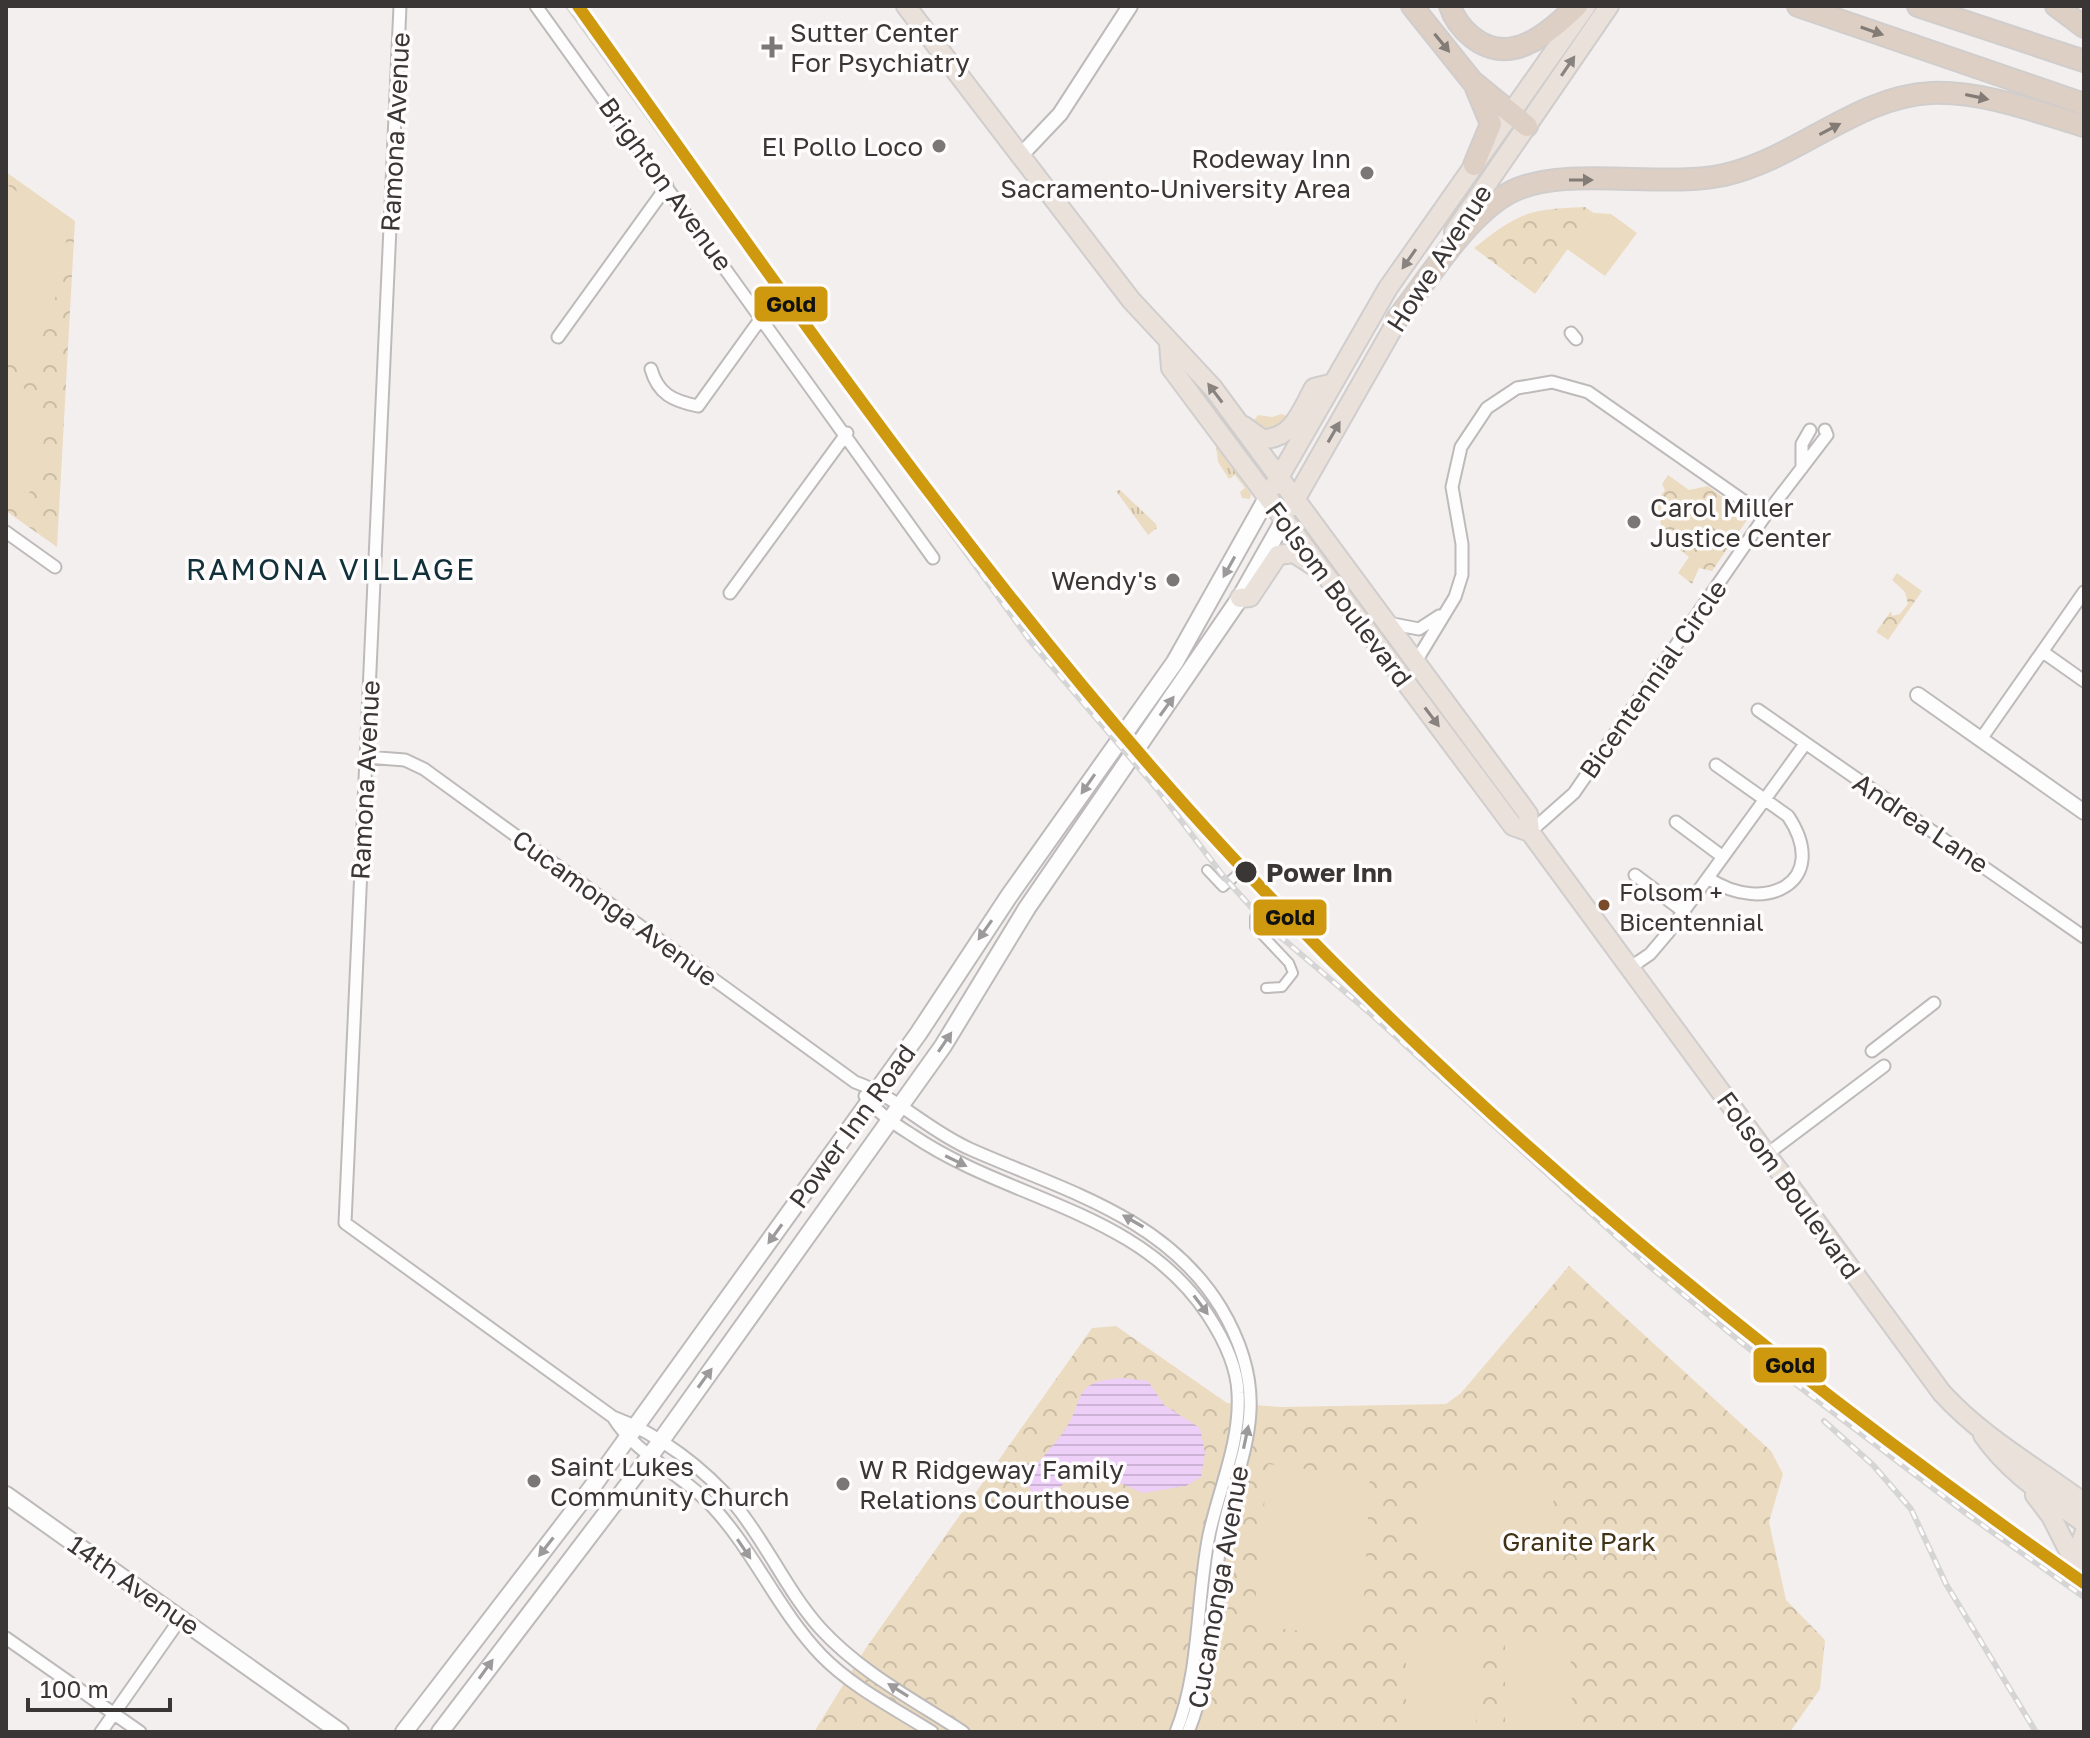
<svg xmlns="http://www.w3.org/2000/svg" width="2090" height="1738" font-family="'Golos Text',sans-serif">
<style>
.grass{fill:url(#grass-tufts)}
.park{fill:url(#park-crowns)}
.garden{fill:#ebdbc1}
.water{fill:url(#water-rules)}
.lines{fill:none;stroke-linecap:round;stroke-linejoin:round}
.pedestrian-casing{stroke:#bebaba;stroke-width:12}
.minor-casing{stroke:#bebaba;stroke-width:15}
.tertiary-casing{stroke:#bebaba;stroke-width:18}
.secondary-casing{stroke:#bebaba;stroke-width:20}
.primary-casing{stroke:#d0cdcd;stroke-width:22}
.motorway-casing{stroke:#d0cdcd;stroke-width:24}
.pedestrian{stroke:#fdfdfd;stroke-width:8}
.minor{stroke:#fdfdfd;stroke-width:11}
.tertiary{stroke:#fdfdfd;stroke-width:14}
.secondary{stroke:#fdfdfd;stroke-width:16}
.primary{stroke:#eae1db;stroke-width:18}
.motorway{stroke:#ddcfc4;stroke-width:20}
.rail-casing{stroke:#d6d5d5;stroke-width:6}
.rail{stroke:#fefcfc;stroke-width:3;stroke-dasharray:9;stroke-linecap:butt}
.rail-1-casing{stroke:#fefcfc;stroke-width:18}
.rail-1{stroke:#ce990e;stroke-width:12}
.oneway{fill:#837b76}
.oneway2{fill:#898380}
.oneway3{fill:#9c9a9a}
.poi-dot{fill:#7b7777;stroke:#fefcfc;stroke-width:3}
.stop-dot{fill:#3a3636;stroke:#fefcfc;stroke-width:3}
.bus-dot{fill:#7a4b2a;stroke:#fefcfc;stroke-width:3}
.labels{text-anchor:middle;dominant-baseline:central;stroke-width:7;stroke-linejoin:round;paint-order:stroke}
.bus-label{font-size:24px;fill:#3a3636;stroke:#fefcfc;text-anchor:start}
.poi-label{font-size:26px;fill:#3a3636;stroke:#fefcfc;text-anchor:start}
.street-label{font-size:26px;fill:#3a3636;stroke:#fefcfc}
.stop-label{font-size:26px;font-weight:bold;fill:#3a3636;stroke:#fefcfc;text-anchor:start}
.park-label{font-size:26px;fill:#403215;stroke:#fefcfc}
.quarter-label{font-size:30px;letter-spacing:2px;fill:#113039;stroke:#fefcfc}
.line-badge{stroke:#fefcfc;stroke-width:3}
.pale-badge-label{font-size:22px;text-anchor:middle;font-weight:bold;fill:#111}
</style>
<defs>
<pattern id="grass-tufts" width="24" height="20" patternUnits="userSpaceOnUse" patternTransform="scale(2)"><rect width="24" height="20" fill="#ebdbc1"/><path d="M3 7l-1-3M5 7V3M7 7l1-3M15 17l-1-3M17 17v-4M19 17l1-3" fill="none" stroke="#cabda6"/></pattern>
<pattern id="park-crowns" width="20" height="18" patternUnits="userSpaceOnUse" patternTransform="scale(2)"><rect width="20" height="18" fill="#ebdbc1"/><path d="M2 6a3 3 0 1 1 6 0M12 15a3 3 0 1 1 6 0" fill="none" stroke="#cabda6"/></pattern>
<pattern id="water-rules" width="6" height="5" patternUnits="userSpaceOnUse" patternTransform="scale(2)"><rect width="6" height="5" fill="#edcff7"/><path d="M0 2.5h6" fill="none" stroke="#ccb2d4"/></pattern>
</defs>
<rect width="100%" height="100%" fill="#f4efef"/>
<path class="grass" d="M1282,414l7,3 -19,13 -18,-7 6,-8 14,2z
M1216,446l35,48 -1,5 -8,-1 -2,-6 5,-4 -10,-13 -6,4 -11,-17z
M1120,490l36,34 1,4 -9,7 -32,-44z"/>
<path class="park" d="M6,172l69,49 -18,326 -51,-36z
M1585,207l9,6 -59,81 -61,-46c44,-35 54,-39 111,-41z
M1668,475l21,15 19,-4 37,29 2,5 -35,51 -13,-3 -7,16 -14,-11 11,-16 -26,-20 -6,-36 8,-11 -3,-6z
M1897,573l25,18 -34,49 -12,-8 15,-21 1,5 8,-2 8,-10 -3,-12 -13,-12z
M1569,1266l202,185 12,23 -14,48 17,78 39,40 -5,49 -30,43h-976l52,-84 226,-320 24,-2 111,77 54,4 165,-3 15,-11z"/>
<path class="garden" d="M6,184l61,42 -3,45 -33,101 -25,-18z
M1594,213l17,1 26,19 -32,43 -38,-27z
M6,371c44,33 48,84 19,129l-19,-13z
M1268,1464l102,14 -8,159 -109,-11z
M1420,1475l133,1 2,94 -136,-2z
M1406,1633l72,5 -2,94h-70z
M1505,1636l65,3 3,93h-68z"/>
<path class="water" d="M1124,1378l24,3 16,24 36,23 5,25 -4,24 -15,9 -43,7 -37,-16 -18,-4 -20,6 -16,16 -19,-2 -7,-10 2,-8c11,-15 25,-28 36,-44 23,-31 4,-50 60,-53z"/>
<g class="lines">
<g class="pedestrian-casing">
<path id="pedestrian" d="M1207,870l16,17 16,-14
M1266,988l16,-1 11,-14 -4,-10 -34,-36v-10l15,-15"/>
</g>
<g class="minor-casing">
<path id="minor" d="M400,6l-55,1217 268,194c46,17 91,51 123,89 31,38 51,85 84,122 40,44 94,72 143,104
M536,6l397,552
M1571,333l5,6
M558,337l109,-151
M651,369c7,25 22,32 47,37l64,-89
M1802,468v-24l8,-14
M6,532l49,35
M730,593l117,-160
M1388,623l31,6 20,-13
M2043,652l41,29
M1415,663l40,-66 7,-22v-31l-10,-57 9,-40 26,-39 30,-20 35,-6 36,10 177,124
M1758,710l326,227
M1981,739l103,-147
M366,757l39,3 19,9 431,313c42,15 74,49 115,67 92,41 195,67 251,159 19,32 31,66 29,103 -2,44 -22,87 -29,130 -12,64 -8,131 -33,191
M1676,822l47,35
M1530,832l44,-39 191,-277 62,-81 -2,-5
M1635,875l48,36
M1708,878c57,38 124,4 80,-62l-72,-51
M1628,969l22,-15 17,-20 138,-190
M1872,1051l62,-48
M865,1096c11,16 31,29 47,39 97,66 227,75 296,180 15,23 29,50 30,78 3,48 -19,96 -29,142 -13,65 -8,135 -33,197
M1766,1155l118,-89
M613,1417c24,39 68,56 99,89 42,45 66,104 109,149 31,32 73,53 111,77
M6,1638l134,94
M101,1732l80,-114"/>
</g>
<g class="tertiary-casing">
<path id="tertiary" d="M1022,154l38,-40 70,-108
M1918,695l166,117"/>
</g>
<g class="secondary-casing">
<path id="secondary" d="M6,1495l334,237
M404,1732l186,-242 328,-456 91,-138 166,-234 92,-164
M440,1732l210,-276 293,-410 84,-138 213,-310 44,-78"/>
</g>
<g class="primary-casing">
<path id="primary" d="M906,6l225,294 82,88 315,426 2,18 412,561c41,45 94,74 142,110
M1454,232l155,-226
M1169,343l2,25 342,458 17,6
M1244,426l18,13c31,0 39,-28 52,-51l16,-4
M1274,486l114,-198 198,-282
M1291,507l114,-200
M1240,598l10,-1 28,-42 16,-2 20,13
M1983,1435c26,38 64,61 101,88
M2035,1495l16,21 26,51
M2084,1534l-7,19 7,34"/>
</g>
<g class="motorway-casing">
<path id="motorway" d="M1412,6l60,75 55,45
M1450,6c4,13 11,22 22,31 39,31 76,-4 105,-31
M1798,6l286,98
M1918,6l166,55
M2056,6l28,21
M1474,165l17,-41 -15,-36
M1397,319c31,-39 68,-102 112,-126 52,-29 152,-4 215,-18 73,-16 131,-78 207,-82 51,-2 104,18 153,33"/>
</g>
<use href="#pedestrian" class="pedestrian"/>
<use href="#minor" class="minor"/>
<use href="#tertiary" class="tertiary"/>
<use href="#secondary" class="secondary"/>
<use href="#primary" class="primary"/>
<use href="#motorway" class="motorway"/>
<g class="rail-casing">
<path id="rail" d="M568,6l463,636 126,147 67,88 45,50 102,87 277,251 94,78 225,171 117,83
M1824,1421l49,44 38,44 35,75 90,148"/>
</g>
<use href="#rail" class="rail"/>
<g class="rail-1-casing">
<path id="rail-1" d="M578,6c205,286 405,581 644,840 258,280 551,519 862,737"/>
</g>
<use href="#rail-1" class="rail-1"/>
</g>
<defs><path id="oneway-solid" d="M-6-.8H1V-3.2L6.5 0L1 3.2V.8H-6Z" transform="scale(2)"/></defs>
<g class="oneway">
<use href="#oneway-solid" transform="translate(1872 31) rotate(19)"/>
<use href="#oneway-solid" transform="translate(1442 43) rotate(51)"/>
<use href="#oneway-solid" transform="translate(1977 97) rotate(12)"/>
<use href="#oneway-solid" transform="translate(1830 129) rotate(-28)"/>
<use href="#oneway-solid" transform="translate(1581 180)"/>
</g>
<g class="oneway2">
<use href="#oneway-solid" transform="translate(1568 66) rotate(-56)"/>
<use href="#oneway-solid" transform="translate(1409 259) rotate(125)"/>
<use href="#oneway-solid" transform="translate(1215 393) rotate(-127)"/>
<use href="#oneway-solid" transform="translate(1334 432) rotate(-60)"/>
<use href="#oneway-solid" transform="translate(1432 717) rotate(53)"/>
</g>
<g class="oneway3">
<use href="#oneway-solid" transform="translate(1229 567) rotate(119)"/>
<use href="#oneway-solid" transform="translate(1167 706) rotate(-54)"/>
<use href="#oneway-solid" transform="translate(1088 784) rotate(125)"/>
<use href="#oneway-solid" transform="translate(985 930) rotate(125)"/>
<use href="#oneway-solid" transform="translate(945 1042) rotate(-56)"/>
<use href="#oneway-solid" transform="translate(956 1161) rotate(26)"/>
<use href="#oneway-solid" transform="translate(1133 1221) rotate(-150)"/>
<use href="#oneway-solid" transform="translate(775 1234) rotate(126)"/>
<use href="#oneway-solid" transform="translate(1201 1305) rotate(53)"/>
<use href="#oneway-solid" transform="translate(705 1378) rotate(-54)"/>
<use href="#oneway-solid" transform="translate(1246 1437) rotate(-78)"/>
<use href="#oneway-solid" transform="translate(546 1547) rotate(128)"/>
<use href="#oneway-solid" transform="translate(744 1549) rotate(56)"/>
<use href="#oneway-solid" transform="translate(486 1669) rotate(-54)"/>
<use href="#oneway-solid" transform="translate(898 1690) rotate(-148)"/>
</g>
<g class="poi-dot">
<path d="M768 35h8v8h8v8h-8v8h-8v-8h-8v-8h8z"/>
<circle cx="939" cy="146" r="8"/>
<circle cx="1367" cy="173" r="8"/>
<circle cx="1634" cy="522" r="8"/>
<circle cx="1173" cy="580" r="8"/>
<circle cx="534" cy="1481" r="8"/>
<circle cx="843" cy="1484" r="8"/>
</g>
<circle class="stop-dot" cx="1246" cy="872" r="12"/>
<circle class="bus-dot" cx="1604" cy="905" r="7"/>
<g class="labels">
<g class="bus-label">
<text x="1619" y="891">Folsom +<tspan x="1619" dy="30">Bicentennial</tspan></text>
</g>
<g class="poi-label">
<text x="790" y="32">Sutter Center<tspan x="790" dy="30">For Psychiatry</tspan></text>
<text x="923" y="146" text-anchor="end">El Pollo Loco</text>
<text x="1351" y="158" text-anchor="end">Rodeway Inn<tspan x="1351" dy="30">Sacramento-University Area</tspan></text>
<text x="1650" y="507">Carol Miller<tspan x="1650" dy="30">Justice Center</tspan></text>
<text x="1157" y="580" text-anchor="end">Wendy's</text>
<text x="550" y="1466">Saint Lukes<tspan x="550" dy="30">Community Church</tspan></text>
<text x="859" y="1469">W R Ridgeway Family<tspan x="859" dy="30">Relations Courthouse</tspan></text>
</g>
<g class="street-label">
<text transform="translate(395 132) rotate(-87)">Ramona Avenue</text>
<text transform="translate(666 184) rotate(54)">Brighton Avenue</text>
<text transform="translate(1439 258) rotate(-57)">Howe Avenue</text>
<text transform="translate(1339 594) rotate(53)">Folsom Boulevard</text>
<text transform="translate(1653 679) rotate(-55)">Bicentennial Circle</text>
<text transform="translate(365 780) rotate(-87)">Ramona Avenue</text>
<text transform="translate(1921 823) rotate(34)">Andrea Lane</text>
<text transform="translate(615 908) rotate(36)">Cucamonga Avenue</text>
<text transform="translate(852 1126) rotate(-54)">Power Inn Road</text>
<text transform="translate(1789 1185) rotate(54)">Folsom Boulevard</text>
<text transform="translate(134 1585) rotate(35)">14th Avenue</text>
<text transform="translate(1218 1587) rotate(-80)">Cucamonga Avenue</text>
</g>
<g class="stop-label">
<text x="1266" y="872">Power Inn</text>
</g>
<g class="park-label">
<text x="1579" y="1541">Granite Park</text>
</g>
<g class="quarter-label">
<text x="331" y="569">RAMONA VILLAGE</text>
</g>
</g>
<g class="line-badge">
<rect x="753" y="285" width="76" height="38" rx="8" fill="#ce990e"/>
<rect x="1252" y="898" width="76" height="39" rx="8" fill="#ce990e"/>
<rect x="1752" y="1346" width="76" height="38" rx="8" fill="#ce990e"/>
</g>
<g class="pale-badge-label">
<text x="791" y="312">Gold</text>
<text x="1290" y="925">Gold</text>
<text x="1790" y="1373">Gold</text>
</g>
<rect width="2090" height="1738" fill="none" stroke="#3a3636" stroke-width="16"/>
<path d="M28 1698v12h142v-12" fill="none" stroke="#3a3636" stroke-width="4"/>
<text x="40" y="1698" font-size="24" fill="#3a3636" stroke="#fefcfc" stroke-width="6" paint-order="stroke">100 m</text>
</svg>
